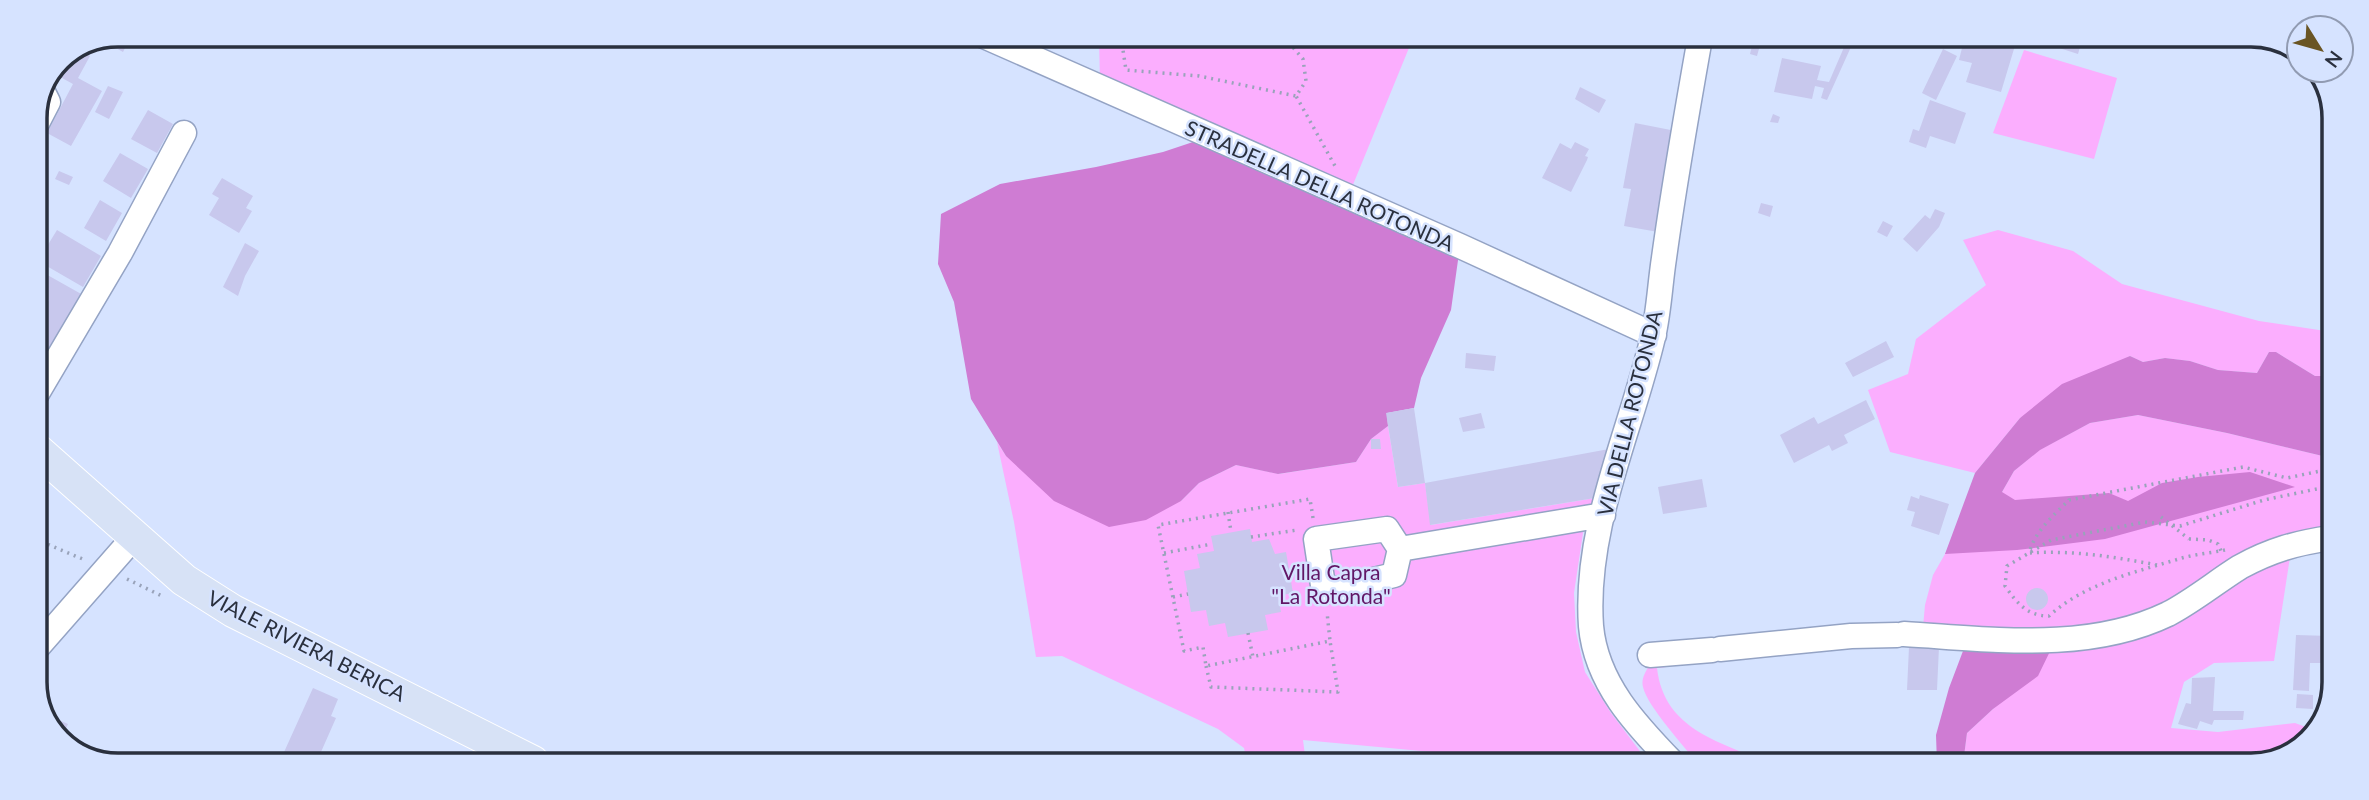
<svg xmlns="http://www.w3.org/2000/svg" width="2369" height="800" font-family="Lato,sans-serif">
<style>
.green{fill:#fbaefe}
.forest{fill:#cf7cd3}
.building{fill:#c8c8ed}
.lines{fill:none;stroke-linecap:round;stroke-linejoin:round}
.minor-casing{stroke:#94a3c4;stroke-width:27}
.major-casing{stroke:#fff;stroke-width:34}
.path{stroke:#99a3ba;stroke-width:3.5;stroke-dasharray:2 5;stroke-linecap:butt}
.minor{stroke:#fff;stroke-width:24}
.major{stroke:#d7e2f6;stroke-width:32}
.path-bridge{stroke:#99a3ba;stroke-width:3.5;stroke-dasharray:2 5;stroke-linecap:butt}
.labels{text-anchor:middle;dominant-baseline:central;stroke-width:5;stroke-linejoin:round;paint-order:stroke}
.street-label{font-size:21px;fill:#2a303e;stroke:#d6e3ff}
.park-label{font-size:21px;fill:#611666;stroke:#d6e3ff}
.rim{fill:none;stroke:#2a303e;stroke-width:3.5}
</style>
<rect width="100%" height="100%" fill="#d6e3ff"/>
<path class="green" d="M1099,37l303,1 9,5 -61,149 -250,-109z
M2024,50l93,28 -23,81 -101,-26z
M1998,230l75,21 49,33 137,37 73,11v44h-17l-39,-24h-7l-12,21 -39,-3 -28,-9 -25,-3 -22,4 -13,-6 -110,62 -45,55 -85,-21 -22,-62 40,-16 8,-35 70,-54 -23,-45z
M2138,415l89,18 104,25v71l-164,81 -75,20 -169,-3 2,-22 8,-30 12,-21 18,-44 39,-18 12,-21 25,-21 51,-27z
M1388,426l10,61 27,-4 6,42 164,-27 -12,35 -9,60 2,39 9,40 26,41 38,50 -195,-9 -151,-14 3,23h-59l-3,-15 -26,-19 -156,-73 -26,1 -22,-135 -17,-80 9,14 175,45 18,-18 37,-18 43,9 77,-12 15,-23z
M2292,544l-18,117 -60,2 -30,19 -13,46 47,4 77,-9 19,7 -13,18 -49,17 -289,-1 4,-31 26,-24 62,-68 40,-6z
M1665,664l1,3 -9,1c7,63 66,75 115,96h-74c-13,-17 -51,-58 -55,-77 -2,-7 2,-15 6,-21z"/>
<path class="forest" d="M1211,136l249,110 -9,64 -30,68 -7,30 -27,5 1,13 -17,13 -15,23 -78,12 -42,-9 -37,18 -18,18 -35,19 -37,7 -55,-26 -48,-45 -35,-57 -17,-97 -16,-38 3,-50 59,-30 96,-17 67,-15z
M2269,352h7l39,24h17l-1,82 -104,-25 -89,-18 -48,8 -50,27 -26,21 -12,21 13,8 94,-7 19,8 34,-18 36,-6 52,-5 45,15 -190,52 -88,11 -72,4 30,-81 45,-55 42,-34 68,-28 13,6 22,-4 25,3 28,9 39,3z
M1986,638l69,3 -17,35 -45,33 -26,24 -4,31h-26l-1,-29 13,-47 14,-37z"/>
<path class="building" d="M118,35l11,5 -6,12 -14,-8 3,-7z
M1754,38h8l-5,18 -7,-2z
M1848,38h7l-28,62 -6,-2 3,-10 -9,-2 -3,13 -38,-7 8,-34 39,8 -4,14 12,2z
M1979,39h38l-16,53 -35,-10 6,-19 -13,-3 4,-16 13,4z
M2031,39h75l-3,7 -21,-6 -4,14z
M1943,49l14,7 -21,44 -14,-7z
M81,50l9,6 -12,22 24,13 -31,55 -24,-13 26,-49 -20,-11 7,-14z
M108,86l15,6 -14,27 -14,-7z
M1580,87l26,13 -7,13 -24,-14z
M1930,100l36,13 -11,31 -25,-8 -4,12 -17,-6 4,-13 6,2z
M148,110l25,14 -16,29 -26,-14z
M1773,114l7,3 -2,6 -8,-1z
M1635,123l46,9 -17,101 -40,-7 7,-37 -8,-1z
M1575,142l14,7 -4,7 3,1 -1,3 -16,32 -29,-14 18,-35 11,6z
M120,153l28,16 -17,29 -28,-17z
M59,171l14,6 -4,8 -14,-6z
M222,178l31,18 -7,12 6,3 -13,22 -30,-18 10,-17 -7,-4z
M35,188l11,6 -11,20z
M100,200l22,13 -16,28 -22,-13z
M1761,203l12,3 -3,11 -12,-4z
M1935,209l10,4 -6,14 -22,25 -14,-13 22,-24 5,4z
M1883,221l10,5 -6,11 -10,-5z
M57,230l44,26 -18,31 -45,-26z
M245,243l14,8 -14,25 -7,20 -15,-9z
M35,268l48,27 -48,83v-52l14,-26 -14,-7z
M1886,341l8,16 -41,20 -8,-14z
M1466,353l30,3 -2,15 -29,-3z
M1866,400l9,19 -31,16 4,8 -16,8 -3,-6 -35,18 -14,-28 34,-18 4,7z
M1414,408l11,75 184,-34 -14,49 -165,27 -5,-42 -27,4 -12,-74z
M1481,413l4,15 -22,4 -4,-14z
M1371,439h9l1,10h-10z
M35,474l14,10 -14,17z
M1702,479l5,28 -44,7 -5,-27z
M1920,495l29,9 -10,31 -28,-9 4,-14 -8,-2 4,-14 8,3z
M1250,529l2,13 17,-3 6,15 11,-2 7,41 -15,3 3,16 -16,3 3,15 -40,7 -3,-14 -16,3 -3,-16 -15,2 -7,-41 16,-3 -3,-14 17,-3 -3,-15z
M2026 599a11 11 0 1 1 22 0a11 11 0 1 1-22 0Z
M2296,635l34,1v27h-20l-1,28 -16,-1z
M1909,647h30l-2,43h-30z
M2215,677l-2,34h31l-1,9h-29l-2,5 -12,-4 -3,8 -19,-5 8,-21 5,1 1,-26z
M313,688l25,11 -7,17 5,2 -19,43h-37z
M2297,694l16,1v14l-17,-1z
M45,714l23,10 -7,15 -9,-6z"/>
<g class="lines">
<g class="minor-casing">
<path id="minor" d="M986,37l474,209 194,89
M35,127l13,-25 -4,-8
M35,397l85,-144 64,-120
M1400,549l-6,26 -70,17 -8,-53 71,-10 13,20 203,-34
M1904,634c87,5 183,19 264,-20 25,-13 48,-32 72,-47 31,-17 56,-24 91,-29
M1720,649l131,-13 46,-1
M35,650l100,-114
M1650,655l62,-5
M1674,764c-38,-39 -78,-81 -83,-138 -7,-99 40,-195 62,-289 6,-26 7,-53 11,-79 10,-73 23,-147 36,-220"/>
</g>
<g class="major-casing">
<path id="major" d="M35,448l149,132 49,31 300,151"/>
</g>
<path class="path" d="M1121,37l5,33 73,6 97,20
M1284,37l19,22 3,22 -10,15 39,70
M1228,512l3,20
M1313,518l-3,-19 -152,26 26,126 19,-4 3,19 124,-25 -3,-29
M1251,537l46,-7
M35,539l50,21
M2189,539l19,1 10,4 3,7
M2225,550c-14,3 -29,4 -43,8 -46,14 -97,25 -133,58 -22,0 -32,-13 -44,-30l2,-20 44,-26 94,-18 35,4 84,-26 67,-14
M1164,553l48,-9
M2157,565c-42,-8 -84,-15 -128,-12 6,-22 25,-38 40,-53l174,-33 44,11 38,-8 6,1
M1290,574l11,-2
M127,579l37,18
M1173,597l15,-3
M1248,633l5,24
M1206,666l5,21 127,5 -8,-51"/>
<use href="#minor" class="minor"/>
<use href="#major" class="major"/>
<path class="path-bridge" d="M2161,517l28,22"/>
</g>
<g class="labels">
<g class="street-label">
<text transform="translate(1320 185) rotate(24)">STRADELLA DELLA ROTONDA</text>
<text transform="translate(1629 413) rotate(-76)">VIA DELLA ROTONDA</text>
<text transform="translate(307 645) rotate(27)">VIALE RIVIERA BERICA</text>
</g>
<g class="park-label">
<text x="1331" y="571">Villa Capra<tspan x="1331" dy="24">"La Rotonda"</tspan></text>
</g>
</g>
<path d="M0 0H2369V800H0ZM118 47H2251A71 71 0 0 1 2322 118V682A71 71 0 0 1 2251 753H118A71 71 0 0 1 47 682V118A71 71 0 0 1 118 47Z" fill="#d6e3ff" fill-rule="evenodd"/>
<path class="rim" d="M118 47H2251A71 71 0 0 1 2322 118V682A71 71 0 0 1 2251 753H118A71 71 0 0 1 47 682V118A71 71 0 0 1 118 47Z"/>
<g transform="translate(2320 49) rotate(127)"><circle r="33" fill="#d6e3ff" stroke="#919bb2" stroke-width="2"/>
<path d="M0-5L12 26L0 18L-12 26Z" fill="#6a5524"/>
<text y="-10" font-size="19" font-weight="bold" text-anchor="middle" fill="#2a303e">N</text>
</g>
</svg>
